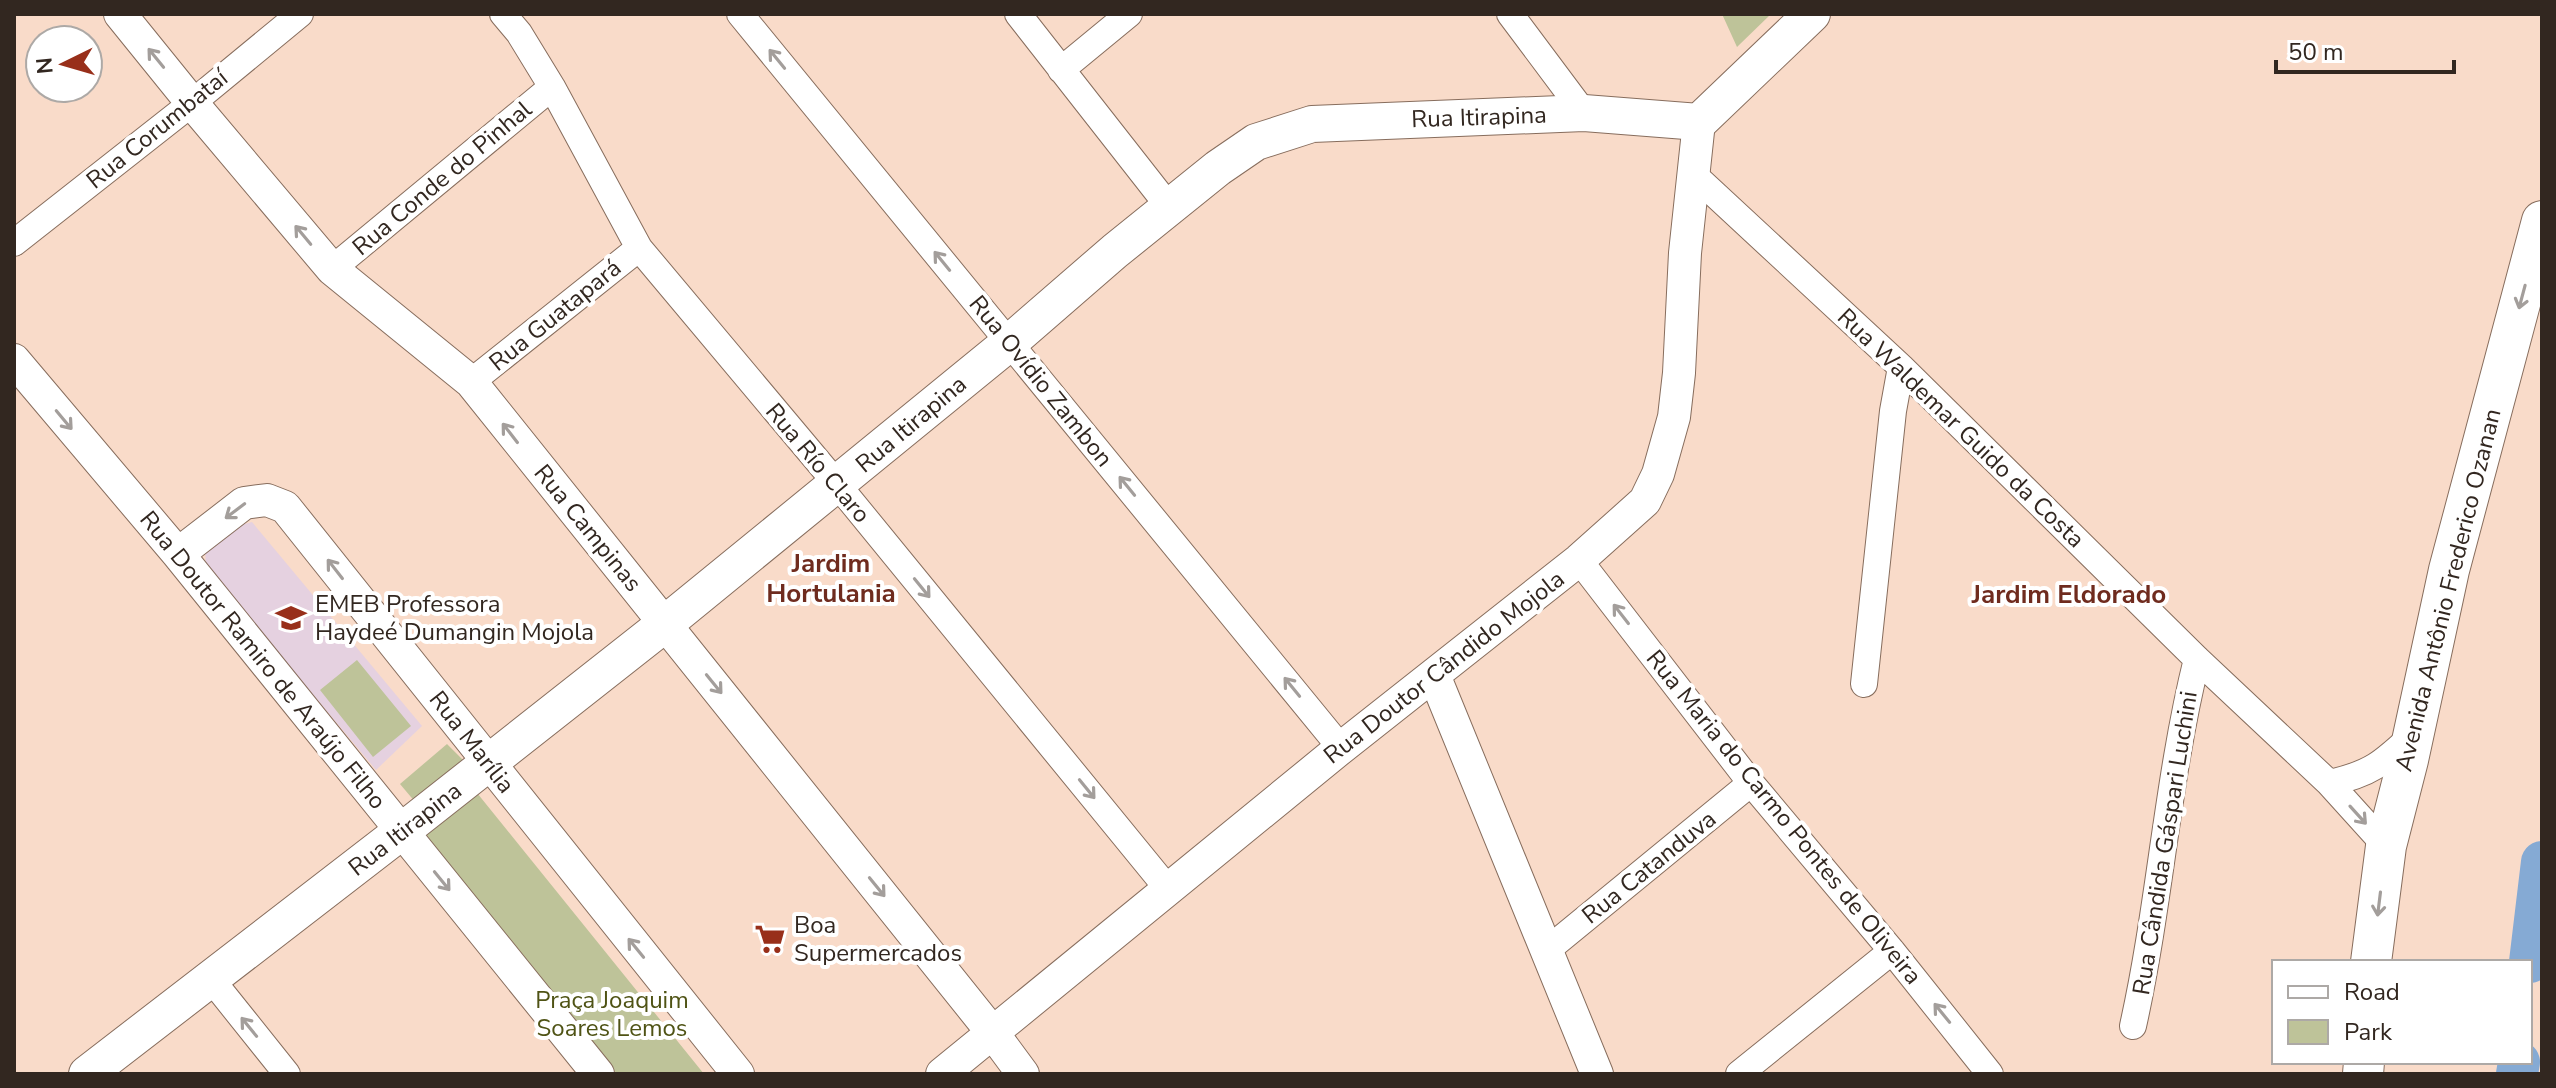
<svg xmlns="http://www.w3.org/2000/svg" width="2556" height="1088" font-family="'Nunito Sans',sans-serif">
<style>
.education{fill:#e5d1e0}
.green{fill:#bec399}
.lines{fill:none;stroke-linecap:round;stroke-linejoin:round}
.river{stroke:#85aad4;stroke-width:42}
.minor-casing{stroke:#876d5d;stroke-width:28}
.tertiary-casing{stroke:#876d5d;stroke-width:34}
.secondary-casing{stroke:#876d5d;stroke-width:38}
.primary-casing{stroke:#876d5d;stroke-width:42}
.minor{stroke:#fff;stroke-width:26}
.tertiary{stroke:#fff;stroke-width:32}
.secondary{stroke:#fff;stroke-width:36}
.primary{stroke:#fff;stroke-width:40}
.oneway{stroke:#a39e9b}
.labels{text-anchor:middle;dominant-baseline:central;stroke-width:8;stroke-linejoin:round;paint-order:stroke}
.street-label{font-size:24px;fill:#322720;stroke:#fff}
.poi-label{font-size:24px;fill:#322720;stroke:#fff;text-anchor:start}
.park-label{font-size:24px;fill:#4f5315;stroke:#fff}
.neighbourhood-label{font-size:26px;font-weight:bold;fill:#6f2b1e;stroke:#fff}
</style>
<rect width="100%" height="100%" fill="#f9dbc9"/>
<path class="education" d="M252,522l170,204 -46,44 -170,-203 -1,-17 21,-21z"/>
<path class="green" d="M1722,14h49l-34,33z
M357,660l54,66 -38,31 -53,-67z
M447,744l15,15 2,7 -48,37 -16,-19z
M469,783l235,291h-87l-195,-243z"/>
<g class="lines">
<path class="river" d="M2530,962l12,-100
M2517,1074l2,-12"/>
<g class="minor-casing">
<path id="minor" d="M503,14l16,19 33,54 87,161 198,236 331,405
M740,14l601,734
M1018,14l152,194
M1510,14l74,99
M1061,70l68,-56
M1694,175l207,192 296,292 132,124 57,63
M14,243l178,-140 108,-89
M332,269l220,-182
M471,382l168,-134
M1579,560l172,223 141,168 98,123
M1864,684l29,-273 8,-44
M2329,783c42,-9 54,-20 84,-48
M1546,951l205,-168
M211,979l76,95
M2133,1026c27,-121 34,-246 64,-367
M1739,1074l153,-123"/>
</g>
<g class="tertiary-casing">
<path id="tertiary" d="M120,14l72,89 140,166 139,113 521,650 31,42
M14,360l164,194 420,520
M178,554l66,-51 23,-3 18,7 453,567
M1434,675l163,399
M942,1074l399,-326 238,-188 66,-59 13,-27 16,-57 5,-44 6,-120 14,-131"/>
</g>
<g class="secondary-casing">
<path id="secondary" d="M87,1074l315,-243 264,-208 343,-280 106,-92 103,-83 38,-26 56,-18 272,-11 115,9 113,-108"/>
</g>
<g class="primary-casing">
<path id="primary" d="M2371,962l15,-116 22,-86 41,-190 93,-349
M2363,1074l1,-12"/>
</g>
<use href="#minor" class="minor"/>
<use href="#tertiary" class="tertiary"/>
<use href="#secondary" class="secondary"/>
<use href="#primary" class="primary"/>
</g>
<defs><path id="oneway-shaft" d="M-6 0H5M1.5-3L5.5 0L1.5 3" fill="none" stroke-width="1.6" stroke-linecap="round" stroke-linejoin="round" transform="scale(2)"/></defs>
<g class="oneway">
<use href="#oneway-shaft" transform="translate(156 58) rotate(-129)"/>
<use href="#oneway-shaft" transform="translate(777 59) rotate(-129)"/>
<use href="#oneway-shaft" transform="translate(303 235) rotate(-130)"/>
<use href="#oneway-shaft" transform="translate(942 261) rotate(-129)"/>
<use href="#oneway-shaft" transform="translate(2522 297) rotate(105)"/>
<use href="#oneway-shaft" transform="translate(64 420) rotate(50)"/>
<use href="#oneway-shaft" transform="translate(510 433) rotate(-128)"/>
<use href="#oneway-shaft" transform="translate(1127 486) rotate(-129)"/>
<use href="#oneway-shaft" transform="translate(235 511) rotate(143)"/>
<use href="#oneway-shaft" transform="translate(335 569) rotate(-128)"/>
<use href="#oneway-shaft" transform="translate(922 588) rotate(51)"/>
<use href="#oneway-shaft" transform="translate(1621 614) rotate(-128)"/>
<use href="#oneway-shaft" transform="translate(714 684) rotate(51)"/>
<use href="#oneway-shaft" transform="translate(1292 687) rotate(-129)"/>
<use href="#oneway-shaft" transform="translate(1087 789) rotate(51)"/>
<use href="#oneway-shaft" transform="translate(2358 815) rotate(48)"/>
<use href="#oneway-shaft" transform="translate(442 881) rotate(51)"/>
<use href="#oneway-shaft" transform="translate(877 887) rotate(51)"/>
<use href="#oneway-shaft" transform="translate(2379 904) rotate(97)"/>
<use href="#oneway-shaft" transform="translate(636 948) rotate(-129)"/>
<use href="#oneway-shaft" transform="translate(1942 1013) rotate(-129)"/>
<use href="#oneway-shaft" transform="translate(249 1027) rotate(-129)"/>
</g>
<defs>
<g id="school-bare" transform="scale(2.4)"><path d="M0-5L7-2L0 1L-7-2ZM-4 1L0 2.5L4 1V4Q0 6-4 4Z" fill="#982f1a" stroke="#fff" stroke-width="2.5" paint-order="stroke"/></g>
<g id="supermarket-bare" transform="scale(2.4)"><path d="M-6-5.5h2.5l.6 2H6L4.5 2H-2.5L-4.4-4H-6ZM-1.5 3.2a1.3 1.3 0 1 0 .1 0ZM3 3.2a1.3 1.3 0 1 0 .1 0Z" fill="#982f1a" stroke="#fff" stroke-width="2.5" paint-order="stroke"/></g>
</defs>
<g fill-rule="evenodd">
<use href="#school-bare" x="291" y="618"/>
<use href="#supermarket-bare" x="770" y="939"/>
</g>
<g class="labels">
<g class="street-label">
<text transform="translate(1479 117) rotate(-2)">Rua Itirapina</text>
<text transform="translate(157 129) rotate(-39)">Rua Corumbataí</text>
<text transform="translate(442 178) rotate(-40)">Rua Conde do Pinhal</text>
<text transform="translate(555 315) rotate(-39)">Rua Guatapará</text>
<text transform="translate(1041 381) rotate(51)">Rua Ovídio Zambon</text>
<text transform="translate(911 424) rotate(-40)">Rua Itirapina</text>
<text transform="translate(1961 428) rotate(44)">Rua Waldemar Guido da Costa</text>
<text transform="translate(818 463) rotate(50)">Rua Río Claro</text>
<text transform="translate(588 528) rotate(51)">Rua Campinas</text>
<text transform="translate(2448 590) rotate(-76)">Avenida Antônio Frederico Ozanan</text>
<text transform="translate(263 660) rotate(51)">Rua Doutor Ramiro de Araújo Filho</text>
<text transform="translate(1444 667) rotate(-38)">Rua Doutor Cândido Mojola</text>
<text transform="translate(472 742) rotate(52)">Rua Marília</text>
<text transform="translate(1784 817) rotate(51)">Rua Maria do Carmo Pontes de Oliveira</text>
<text transform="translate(405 829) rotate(-38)">Rua Itirapina</text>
<text transform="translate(2165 843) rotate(-81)">Rua Cândida Gáspari Luchini</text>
<text transform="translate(1649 867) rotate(-39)">Rua Catanduva</text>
</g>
<g class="poi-label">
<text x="315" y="604">EMEB Professora<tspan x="315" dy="28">Haydeé Dumangin Mojola</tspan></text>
<text x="794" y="925">Boa<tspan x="794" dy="28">Supermercados</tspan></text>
</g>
<g class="park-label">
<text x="612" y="1000">Praça Joaquim<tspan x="612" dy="28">Soares Lemos</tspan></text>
</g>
<g class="neighbourhood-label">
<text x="831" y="563">Jardim<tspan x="831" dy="30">Hortulania</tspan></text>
<text x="2069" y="594">Jardim Eldorado</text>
</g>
</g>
<rect width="2556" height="1088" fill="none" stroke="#322720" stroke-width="32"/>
<rect x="2272" y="960" width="260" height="104" fill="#ffffff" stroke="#ada9a6" stroke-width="2"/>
<rect x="2288" y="986" width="40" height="12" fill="#ffffff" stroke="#ada9a6" stroke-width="2"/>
<text x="2344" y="1000" font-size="24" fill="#322720">Road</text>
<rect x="2288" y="1020" width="40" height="24" fill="#bec399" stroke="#ada9a6" stroke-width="2"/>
<text x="2344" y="1040" font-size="24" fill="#322720">Park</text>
<g transform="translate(64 64) rotate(265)"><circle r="38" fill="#ffffff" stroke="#ada9a6" stroke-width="2"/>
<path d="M0-6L14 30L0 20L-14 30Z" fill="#982f1a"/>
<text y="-12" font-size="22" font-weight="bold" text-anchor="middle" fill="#322720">N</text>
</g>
<path d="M2276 60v12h178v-12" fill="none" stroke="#322720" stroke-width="4"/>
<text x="2288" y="60" font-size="24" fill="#322720" stroke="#ffffff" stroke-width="6" paint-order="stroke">50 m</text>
</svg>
